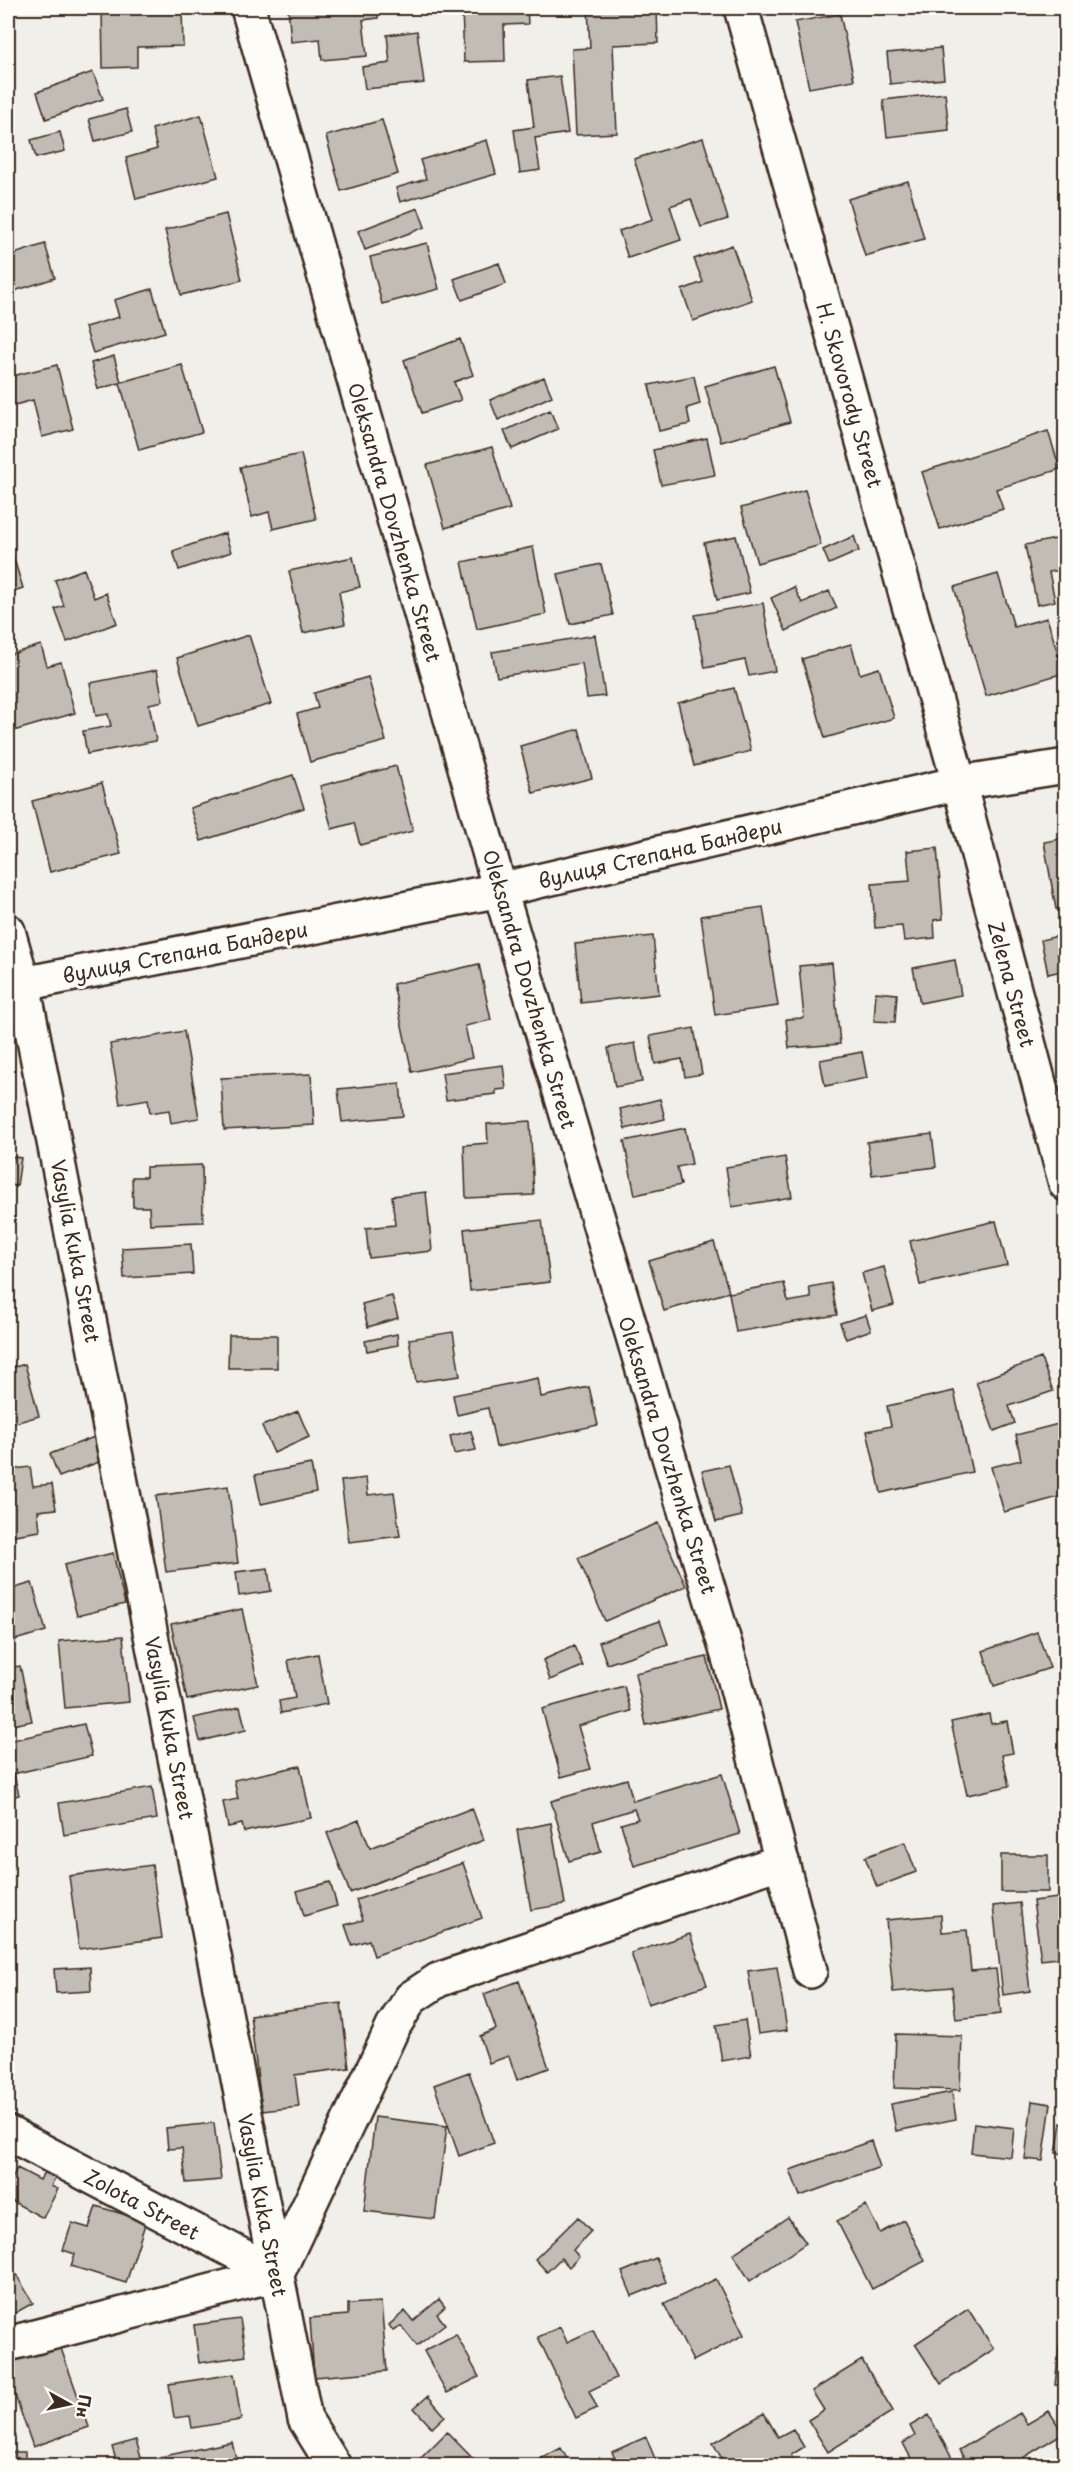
<svg xmlns="http://www.w3.org/2000/svg" width="1073" height="2473" font-family="'Playpen Sans',sans-serif">
<style>
.building{fill:#c1bcb4;stroke:#3b2a1e;stroke-width:1.5}
.lines{fill:none;stroke-linecap:round;stroke-linejoin:round}
.minor-casing{stroke:#3b2a1e;stroke-width:38}
.minor{stroke:#fdfcf7;stroke-width:33}
.labels{text-anchor:middle;dominant-baseline:central;stroke-width:6;stroke-linejoin:round;paint-order:stroke}
.street-label{font-size:20px;fill:#3b2a1e;stroke:#fdfcf7}
</style>
<rect width="100%" height="100%" fill="#f1efea"/>
<filter id="ink" filterUnits="userSpaceOnUse"><feTurbulence type="fractalNoise" baseFrequency=".0167" numOctaves="2"/><feDisplacementMap in="SourceGraphic" scale="12" xChannelSelector="R" yChannelSelector="G"/><feConvolveMatrix kernelMatrix="1 2 1 2 8 2 1 2 1" color-interpolation-filters="sRGB"/></filter>
<g filter="url(#ink)">
<path class="building" d="M102,8h80l1,38 -46,1v20l-34,1z
M288,8h89l1,10 -15,2 4,36 -45,4 -2,-21 -29,3z
M462,8h65l1,16 -24,1 1,36 -41,1z
M588,8h69l1,35 -45,2 4,88 -41,2 -4,-86 18,-1z
M840,14l14,66 -45,8 -14,-66z
M417,31l7,52 -59,6 -3,-22 28,-4 -3,-28z
M941,48l3,31 -54,5 -3,-31z
M93,72l10,27 -57,20 -9,-27z
M560,76l8,57 -33,5 5,32 -20,3 -6,-43 20,-3 -6,-47z
M945,93l4,37 -62,7 -4,-37z
M126,109l6,23 -37,9 -6,-22z
M201,115l17,62 -82,22 -10,-41 31,-9 -5,-20z
M382,120l16,54 -57,17 -15,-55z
M60,132l5,19 -29,7 -5,-18z
M703,138l25,81 -27,8 -10,-28 -21,7 11,34 -53,18 -9,-27 34,-12 -19,-60z
M487,140l9,34 -96,28 -4,-14 30,-9 -6,-19z
M908,181l16,58 -59,17 -17,-57z
M418,208l7,19 -60,23 -7,-19z
M226,214l16,66 -61,15 -16,-65z
M427,243l12,46 -57,15 -12,-47z
M45,244l10,34 -47,15v-37z
M732,245l20,55 -59,21 -11,-31 21,-8 -9,-23z
M499,263l7,21 -44,16 -8,-21z
M152,289l13,43 -72,21 -8,-26 34,-10 -5,-17z
M460,339l13,36 -19,7 7,18 -39,13 -18,-53z
M114,356l7,26 61,-17 20,67 -63,18 -19,-67 -22,6 -7,-26z
M57,365l16,64 -31,8 -9,-37 -25,7v-30z
M774,366l16,56 -69,20 -16,-56z
M694,376l6,28 -13,4 3,16 -31,7 -10,-46z
M544,377l8,19 -54,24 -8,-20z
M550,410l8,19 -46,20 -8,-18z
M1048,431l12,38 -64,20 7,20 -63,20 -18,-57z
M707,438l8,37 -54,10 -8,-35z
M492,447l18,62 -65,19 -18,-63z
M301,454l15,65 -43,10 -4,-17 -17,5 -12,-50z
M805,490l16,55 -64,18 -16,-55z
M225,533l6,19 -52,18 -6,-19z
M736,536l14,57 -33,7 -13,-57z
M854,536l5,15 -30,13 -6,-14z
M1066,537v32l-17,3 6,29 -18,4 -12,-60z
M8,540l15,48 -15,5z
M533,547l13,67 -69,15 -15,-67z
M353,557l7,30 -21,5 6,32 -42,9 -14,-62z
M601,564l12,51 -43,9 -12,-50z
M84,569l10,29 12,-5 11,30 -50,19 -12,-33 9,-3 -9,-26z
M998,574l16,53 33,-9 17,55 -78,23 -32,-109z
M794,587l8,16 27,-12 8,17 -51,23 -15,-33z
M763,603l12,68 -26,5 -4,-16 -40,8 -10,-53z
M249,635l22,69 -73,22 -21,-68z
M595,635l10,61 -18,2 -5,-35 -85,14 -5,-25z
M851,644l9,30 19,-6 15,50 -69,20 -23,-79z
M41,645l6,21 14,-4 14,51 -65,19 -2,-9v-68z
M157,670l6,31 -14,3 7,37 -69,13 -4,-23 28,-5 -3,-12 -12,2 -6,-33z
M368,677l18,64 -76,21 -13,-48 21,-6 -4,-15z
M734,688l17,63 -57,15 -16,-63z
M579,729l13,49 -59,15 -13,-47z
M396,766l17,65 -53,14 -6,-22 -22,6 -12,-43z
M293,775l11,33 -103,33 -11,-33z
M102,783l19,71 -71,18 -18,-71z
M1066,838v69l-10,2 -12,-67z
M937,848l6,71 -9,1 1,18 -31,3 -2,-15 -27,2 -3,-44 38,-3 -3,-30z
M763,907l15,99 -63,9 -14,-99z
M1066,934v36l-18,4 -7,-34z
M653,936l6,58 -78,9 -6,-59z
M955,960l6,35 -41,8 -7,-35z
M832,963l8,81 -51,4 -3,-29 18,-1 -5,-52z
M479,964l12,56 -26,6 7,32 -60,14 -19,-88z
M876,992l21,2 -2,28 -21,-1z
M694,1028l8,46 -17,3 -3,-18 -27,5 -5,-28z
M184,1031l15,87 -28,5 -2,-13 -19,3 -2,-14 -28,5 -10,-60z
M635,1043l7,39 -27,5 -7,-39z
M862,1052l5,26 -42,8 -5,-26z
M503,1065l3,24 -10,1v4l-50,6 -4,-27z
M311,1074l3,51 -90,5 -3,-52z
M400,1083l3,33 -61,6 -4,-33z
M660,1099l5,20 -40,10 -5,-20z
M530,1121l4,74 -68,3 -2,-53 24,-2 -1,-19z
M685,1128l7,36 -15,3 4,18 -46,10 -11,-54z
M932,1134l4,33 -64,8 -5,-33z
M8,1156l13,2 -4,28 -9,-1z
M785,1157l7,40 -60,10 -6,-40z
M202,1165l1,57 -53,2 -1,-17h-16l-1,-30h14v-10z
M426,1192l6,59 -63,7 -3,-30 29,-3 -3,-29z
M542,1220l8,62 -80,9 -6,-62z
M996,1221l11,44 -87,20 -10,-44z
M714,1242l15,50 -65,19 -15,-50z
M191,1244l2,30 -69,4 -2,-30z
M884,1267l10,38 -22,6 -10,-38z
M784,1283l4,19 23,-4 -2,-11 22,-4 6,32 -101,17 -7,-39z
M392,1296l6,22 -30,9 -6,-23z
M866,1315l5,15 -25,9 -6,-16z
M453,1332l7,44 -44,6 -7,-43z
M397,1334l1,11 -31,6 -2,-10z
M229,1335h48v33h-49z
M1041,1358l12,33 -44,15 6,17 -21,8 -18,-49z
M25,1364l14,52 -31,9v-56z
M538,1378l3,19 48,-10 9,38 -102,22 -8,-39 -31,7 -4,-20z
M954,1391l18,81 -91,21 -14,-62 24,-5 -4,-20z
M298,1411l11,26 -35,16 -12,-27z
M1066,1422v73l-62,17 -13,-45 30,-7 -5,-25z
M471,1431l5,19 -22,4 -4,-18z
M97,1436l10,23 -48,18 -9,-23z
M311,1464l5,28 -55,12 -6,-29z
M729,1465l13,51 -26,6 -14,-51z
M30,1467l3,19 19,-2 4,25 -18,2 2,20 -32,5v-66z
M366,1478l2,17 26,-3 6,44 -51,6 -8,-61z
M228,1486l10,77 -72,9 -10,-76z
M658,1523l28,63 -81,35 -27,-63z
M113,1553l12,51 -48,12 -13,-51z
M268,1568l3,23 -32,5 -3,-24z
M32,1583l14,48 -38,11v-52z
M242,1609l16,76 -71,15 -16,-76z
M660,1621l8,23 -61,20 -8,-22z
M1037,1632l13,36 -56,18 -11,-35z
M123,1636l6,66 -64,6 -6,-67z
M574,1646l9,20 -33,14 -7,-20z
M318,1654l9,50 -46,9 -2,-12 16,-3 -7,-38z
M707,1657l12,52 -73,16 -11,-52z
M20,1666l12,55 -24,5v-58z
M624,1686l7,25 -53,15 13,43 -30,8 -19,-68z
M240,1707l6,23 -46,11 -6,-23z
M989,1714l2,10 16,-3 6,32 -11,2 7,31 -42,9 -16,-73z
M84,1724l8,32 -84,19v-34z
M300,1766l11,52 -67,14 -2,-8 -14,3 -5,-25 15,-3 -4,-19z
M722,1774l18,60 -106,32 -13,-42 17,-5 -4,-10 -41,13 8,30 -32,9 -18,-60 76,-22 6,22z
M14,1775l5,20 -11,3v-22z
M152,1787l5,32 -93,16 -5,-32z
M472,1808l12,32 -134,53 -23,-60 32,-13 11,28z
M551,1823l14,81 -34,6 -14,-80z
M905,1842l11,30 -39,15 -12,-30z
M1001,1855h47v37h-47z
M463,1863l19,55 -108,38 -5,-16 -17,5 -7,-20 18,-5 -7,-20z
M152,1865l10,73 -83,11 -10,-73z
M330,1882l7,24 -33,10 -7,-25z
M1066,1897v17h-3l3,43 -25,3 -8,-59z
M1020,1903l10,88 -27,4 -10,-89z
M941,1915l1,17 25,-2 4,41 25,-2 5,45 -45,5 -4,-32 -59,5 -7,-72z
M690,1934l17,51 -59,19 -17,-51z
M90,1967l1,24 -35,2 -2,-24z
M777,1967l10,63 -29,4 -10,-63z
M519,1981l30,87 -32,12 -8,-24 -20,7 -9,-27 16,-7 -12,-35z
M341,2003l8,65 -54,7 4,32 -37,4 -12,-96z
M745,2020l6,36 -29,5 -6,-36z
M896,2034l66,2 -2,54 -66,-2z
M469,2072l25,71 -35,13 -25,-71z
M952,2092l4,27 -60,12 -5,-27z
M1032,2101l19,3 -8,57 -18,-2z
M375,2117l72,9 -12,93 -71,-8z
M214,2123l7,57 -35,3 -4,-35 -14,1 -2,-21z
M974,2123l40,5 -3,29 -40,-4z
M1061,2123l5,1v30l-10,-1z
M871,2141l9,26 -80,29 -10,-26z
M17,2168l23,12 6,-12 11,6 -6,12 7,3 -15,29 -35,-19v-12z
M866,2205l14,28 24,-13 21,41 -53,28 -35,-68z
M96,2206l50,15 -20,62 -55,-17 4,-12 -12,-4 9,-27 17,5z
M578,2217l13,14 -18,19 6,7 -10,10 -8,-9 -14,14 -12,-13z
M788,2217l18,26 -56,38 -17,-27z
M656,2258l10,24 -34,14 -10,-24z
M16,2274l17,29 -25,14v-38z
M716,2279l28,56 -51,26 -29,-57z
M439,2299l6,8 -8,7 8,10 -28,22 -16,-20 -8,5 -4,-6 16,-14 8,10z
M381,2302l6,69 -73,6 -4,-59 38,-3v-11z
M968,2309l26,40 -53,35 -26,-40z
M240,2319l6,37 -47,7 -5,-38z
M560,2327l7,15 26,-12 23,48 -27,13 8,17 -21,10 -38,-81z
M1061,2330l5,1v55l-11,-1z
M456,2334l23,43 -32,16 -23,-42z
M59,2343l30,84 -56,20 -25,-72v-13z
M862,2360l31,51 -65,41 -20,-32 16,-10 -12,-19z
M234,2374l7,46 -49,8 -2,-12 -16,2 -5,-34z
M428,2396l17,20 -13,12 -18,-20z
M1049,2411l14,22 -53,33h-41l-10,-16 61,-37 7,11z
M764,2413l14,24 15,-8 11,18 -13,8 6,11h-71l-13,-23z
M929,2415l27,51h-41l-12,-23 12,-7 -5,-10z
M447,2432l33,34h-67z
M646,2437l12,29h-40l-6,-14z
M136,2440l7,25 -25,1 -6,-19z
M232,2442l6,24h-77l-2,-9z
M561,2448l10,18h-44z
M8,2452h17v14h-17z"/>
<g class="lines">
<g class="minor-casing">
<path id="minor" d="M248,8l252,882 231,775 79,306
M741,8l218,775 107,401
M8,931l15,53 282,1435 29,47
M8,987l492,-97 459,-107 107,-17
M8,2133l269,141
M277,2274l116,-247 18,-29 27,-18 344,-119
M8,2344l269,-70"/>
</g>
<use href="#minor" class="minor"/>
</g>
</g>
<g class="labels">
<g class="street-label">
<text transform="translate(850 395) rotate(74)">H. Skovorody Street</text>
<text transform="translate(395 522) rotate(74)">Oleksandra Dovzhenka Street</text>
<text transform="translate(660 853) rotate(-13)">вулиця Степана Бандери</text>
<text transform="translate(185 952) rotate(-11)">вулиця Степана Бандери</text>
<text transform="translate(1012 984) rotate(75)">Zelena Street</text>
<text transform="translate(530 989) rotate(74)">Oleksandra Dovzhenka Street</text>
<text transform="translate(76 1251) rotate(79)">Vasylia Kuka Street</text>
<text transform="translate(668 1455) rotate(73)">Oleksandra Dovzhenka Street</text>
<text transform="translate(170 1728) rotate(79)">Vasylia Kuka Street</text>
<text transform="translate(142 2204) rotate(28)">Zolota Street</text>
<text transform="translate(263 2205) rotate(79)">Vasylia Kuka Street</text>
</g>
</g>
<rect width="1073" height="2473" fill="none" stroke="#fdfcf7" stroke-width="30"/>
<rect x="15" y="15" width="1043" height="2443" fill="none" stroke="#3b2a1e" stroke-width="2" filter="url(#ink)"/>
<g transform="translate(69 2404) rotate(98)" stroke="#fdfcf7" stroke-width="4.5" paint-order="stroke">
<path d="M0-4.5L10 22L0 15L-10 22Z" fill="#3b2a1e"/>
<text y="-9" font-size="16" font-weight="bold" text-anchor="middle" fill="#3b2a1e">Пн</text>
</g>
</svg>
